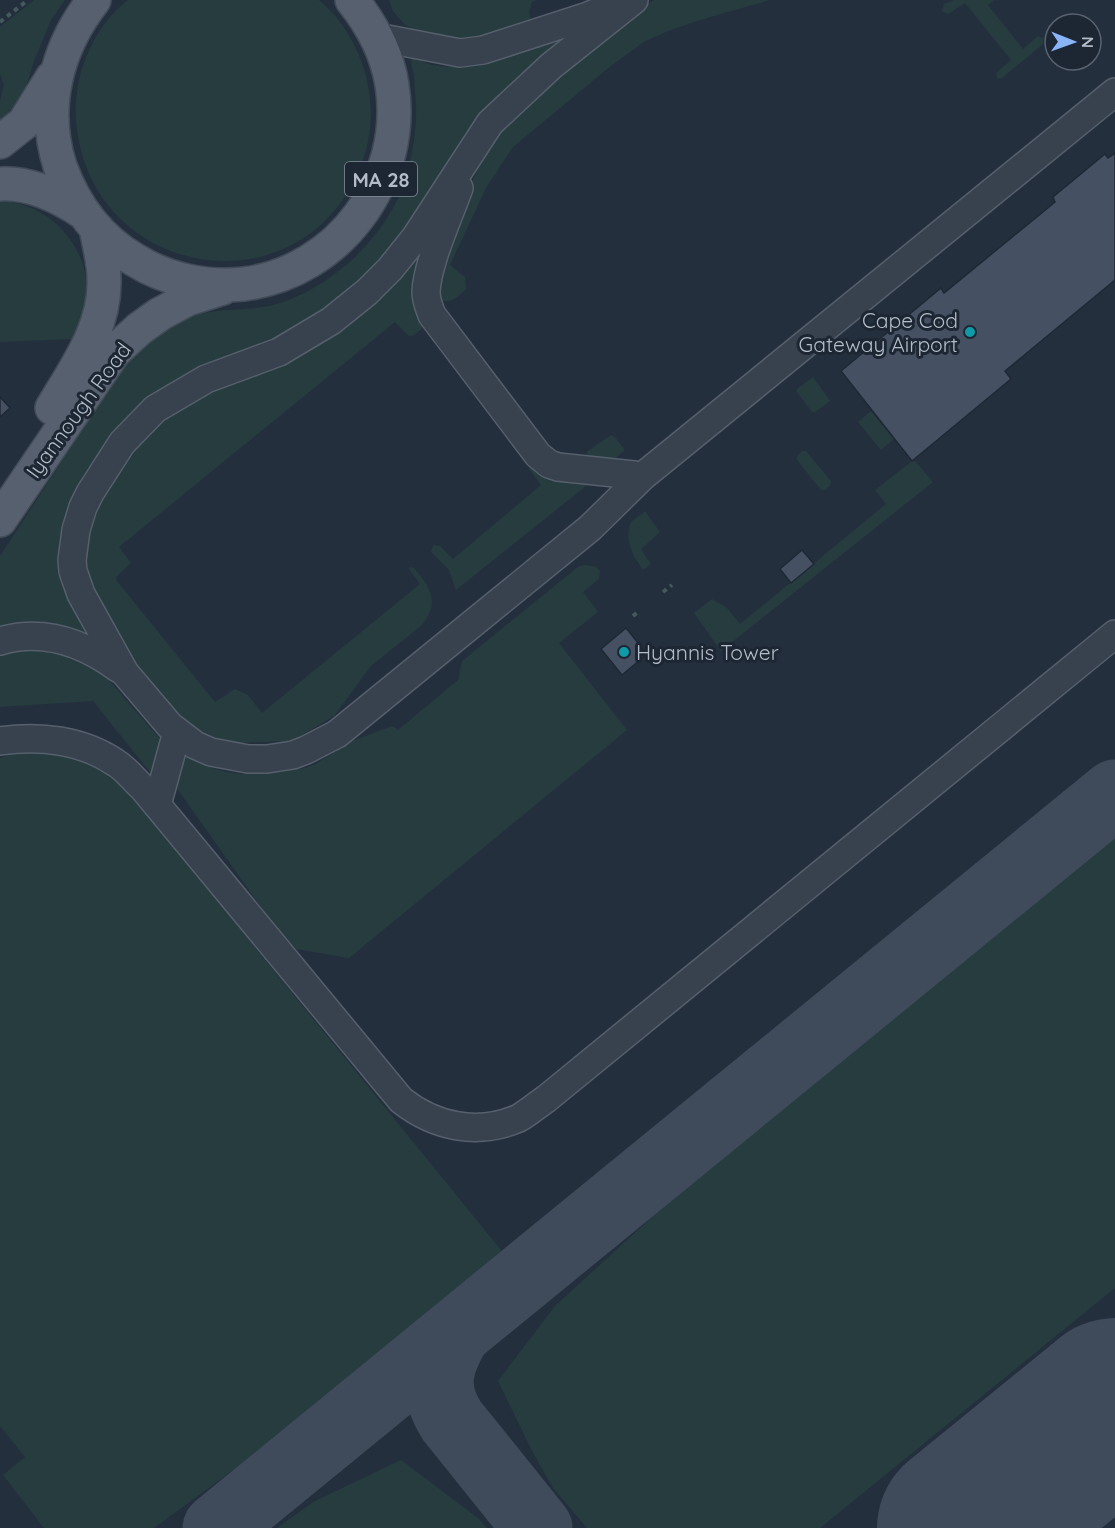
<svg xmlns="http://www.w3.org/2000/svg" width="1115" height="1528" font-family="Quicksand,sans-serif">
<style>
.green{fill:#263c3f}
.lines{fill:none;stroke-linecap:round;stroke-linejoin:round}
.taxiway{stroke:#3f4a5a;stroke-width:69}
.runway{stroke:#3f4a5a;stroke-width:174}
.building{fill:#455162;stroke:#1f2835;stroke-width:1.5}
.minor-casing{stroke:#565f6c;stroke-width:30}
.major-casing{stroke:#414a57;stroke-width:36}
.path{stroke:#44595c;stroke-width:4;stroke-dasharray:4.5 4.5;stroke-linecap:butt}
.minor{stroke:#38414e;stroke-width:27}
.major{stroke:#56606e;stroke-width:33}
.culture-dot{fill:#0f9aa8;stroke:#1d2633;stroke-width:2}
.labels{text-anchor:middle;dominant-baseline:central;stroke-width:6;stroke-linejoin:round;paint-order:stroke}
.shield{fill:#1d2633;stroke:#878f9c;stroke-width:1.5}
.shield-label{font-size:20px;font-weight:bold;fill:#b4bcc9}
.poi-label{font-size:21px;fill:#b4bcc9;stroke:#1d2633;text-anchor:end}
.street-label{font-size:21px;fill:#b4bcc9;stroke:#1d2633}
</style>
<rect width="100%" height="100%" fill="#242f3e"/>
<path class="green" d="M34,0h31l-14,20 -17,41 -11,37 -5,8 -18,16v-21l4,-16 -4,-12v-46z
M128,0h191c29,24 47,61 51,98 3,26 -2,52 -12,75 -62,138 -261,106 -281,-43 -7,-46 13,-101 51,-130z
M389,0h147l-4,2 -3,10 2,9 -62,20 -49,-8 -15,-8 -12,-14z
M654,0h116l-70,20 -32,11 -24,11 -32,23 -99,82 -27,41 -36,77 15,12 1,12c-8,8 -15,15 -27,11l-5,-14 28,-82 21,-46 19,-35 121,-103z
M955,0h40l-7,5 35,44 15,-13 5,2v6l-41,34h-5l-1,-5 15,-13 -46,-57 -17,11 -6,-3 2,-7z
M571,34l-85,75 -19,21 -39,67 -33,52 -81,73 -128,57 -123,149 -4,34 29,71 -88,-2v-75l126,-193c23,-23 50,-46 84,-51 20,-3 40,-2 59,-6 61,-14 124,-74 139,-135 5,-21 9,-45 8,-67 -1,-9 -1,-19 -2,-28 -1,-6 -3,-11 -3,-18l3,-1c31,20 67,4 99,-5 19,-6 38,-12 58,-18z
M0,201c51,2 91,47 87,99 -1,14 -8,26 -14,39l-73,3z
M423,239l1,88 -10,8 -5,1 -14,-14 -276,225 12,16 -15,14 1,4 98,121 20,-13 13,6 14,18 158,-129 -11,-15v-2l5,1c17,20 26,34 8,57l-51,41 -37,50 -37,22 -10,3 -48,2 -25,-6 -21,-10 -27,-26 -54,-68 -32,-71 23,-75 52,-63 67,-40z
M813,377l17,24 -15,11h-3l-15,-20v-3z
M871,411l23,28 -13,11 -23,-28z
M611,435l4,2 10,13 -15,13 -25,-7 3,-5z
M802,451h4l25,30 -1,5 -5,4h-4l-24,-30v-4z
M912,461l4,1 17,20 -212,169 -27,-38 18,-14 15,9 13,16 146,-120 -11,-14z
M530,466l61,16 -135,108 -7,-20 -18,-18 2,-7 7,1 13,13 88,-74 -12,-16z
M645,511l15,21 -19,17 10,15 -8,6c-11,-16 -19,-29 -12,-48z
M585,565l11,2 4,4 -1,8 -16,13 15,20 -39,31 68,87 -278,228 -59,-10 -119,-168 12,-25 23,11 20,6 16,2 59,-5 13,-4 38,-24 40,-15 6,4 60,-50 4,-19 117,-95z
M40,645l54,18 66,76 -7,37 -60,-75 -93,6v-55z
M21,751c32,2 68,5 93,28 9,8 18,18 26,27l361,444v5l-2,4 -223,180 -122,89h-110l-41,-53 22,-18 -25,-31v-668z
M1115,835v453l-295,240h-233l-34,-40 -22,-39 -33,-68 57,-75 165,-151z
M401,1460l77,58 9,10h-210l36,-26z"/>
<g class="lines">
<path class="taxiway" d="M457,1332c-19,32 -26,56 -5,89l86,107
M217,1528l898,-734"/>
<path class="runway" d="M964,1528l151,-123"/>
</g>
<path class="building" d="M1115,153v127l-110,91 6,8 -99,82 -71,-90 100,-83 3,5 111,-91 -2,-5 52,-43 3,4z
M0,397l10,11 -10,9z
M802,550l12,14 -23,19 -11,-14z
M626,628l21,26 -25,21 -21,-26z"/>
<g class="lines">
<g class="minor-casing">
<path id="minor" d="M634,0l-83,66 -61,57 -75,115 -25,31 -23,23 -36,29 -52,31 -73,27 -51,30 -33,34 -32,50 -7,14 -7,23 -4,30 1,11 8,23 44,79 45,53 25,19 16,7 37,7h19l26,-4 13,-5 31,-16 253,-206 53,-52 472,-384
M377,37l83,16 23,-3 105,-34 27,-11
M459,188c-10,28 -32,76 -33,104 0,9 3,15 6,23l106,140 11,9 9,3 85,9
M0,641c44,-13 84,2 119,28
M0,741c40,-6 82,-1 116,22 10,6 18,17 27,25l258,312c34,27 77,36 118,18 9,-5 18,-13 27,-19l569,-465
M157,805l20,-73"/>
</g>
<g class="major-casing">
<path id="major" d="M94,0c-37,47 -53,107 -34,166 14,39 39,73 75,94 32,20 71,28 109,24 95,-12 163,-104 148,-199 -5,-32 -20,-60 -40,-85
M0,142l24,-19 28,-45
M0,184c30,-2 60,13 84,29
M52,408c23,-39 54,-81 52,-129 0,-17 -5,-34 -8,-51
M0,520l114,-168 25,-23 21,-15 28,-15 35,-11"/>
</g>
<path class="path" d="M0,22l28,-22
M663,592l9,-7
M633,616l6,-5"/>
<use href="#minor" class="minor"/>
<use href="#major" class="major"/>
</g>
<g class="culture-dot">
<circle cx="970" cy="332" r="6"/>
<circle cx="624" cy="652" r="6"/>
</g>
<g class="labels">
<rect class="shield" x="345" y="162" width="72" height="34" rx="4.5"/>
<g class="shield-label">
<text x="381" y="179">MA 28</text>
</g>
<g class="poi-label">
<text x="958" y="320">Cape Cod<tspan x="958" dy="24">Gateway Airport</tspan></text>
<text x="636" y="652" text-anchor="start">Hyannis Tower</text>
</g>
<g class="street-label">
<text transform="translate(78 410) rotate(-54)">Iyannough Road</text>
</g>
</g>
<g transform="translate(1073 42) rotate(91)"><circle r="28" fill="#1d2633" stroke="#59626f" stroke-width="1.5"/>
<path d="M0-4.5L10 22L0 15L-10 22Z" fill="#8ab4f8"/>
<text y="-9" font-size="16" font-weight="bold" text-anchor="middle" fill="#b4bcc9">N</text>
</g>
</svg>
